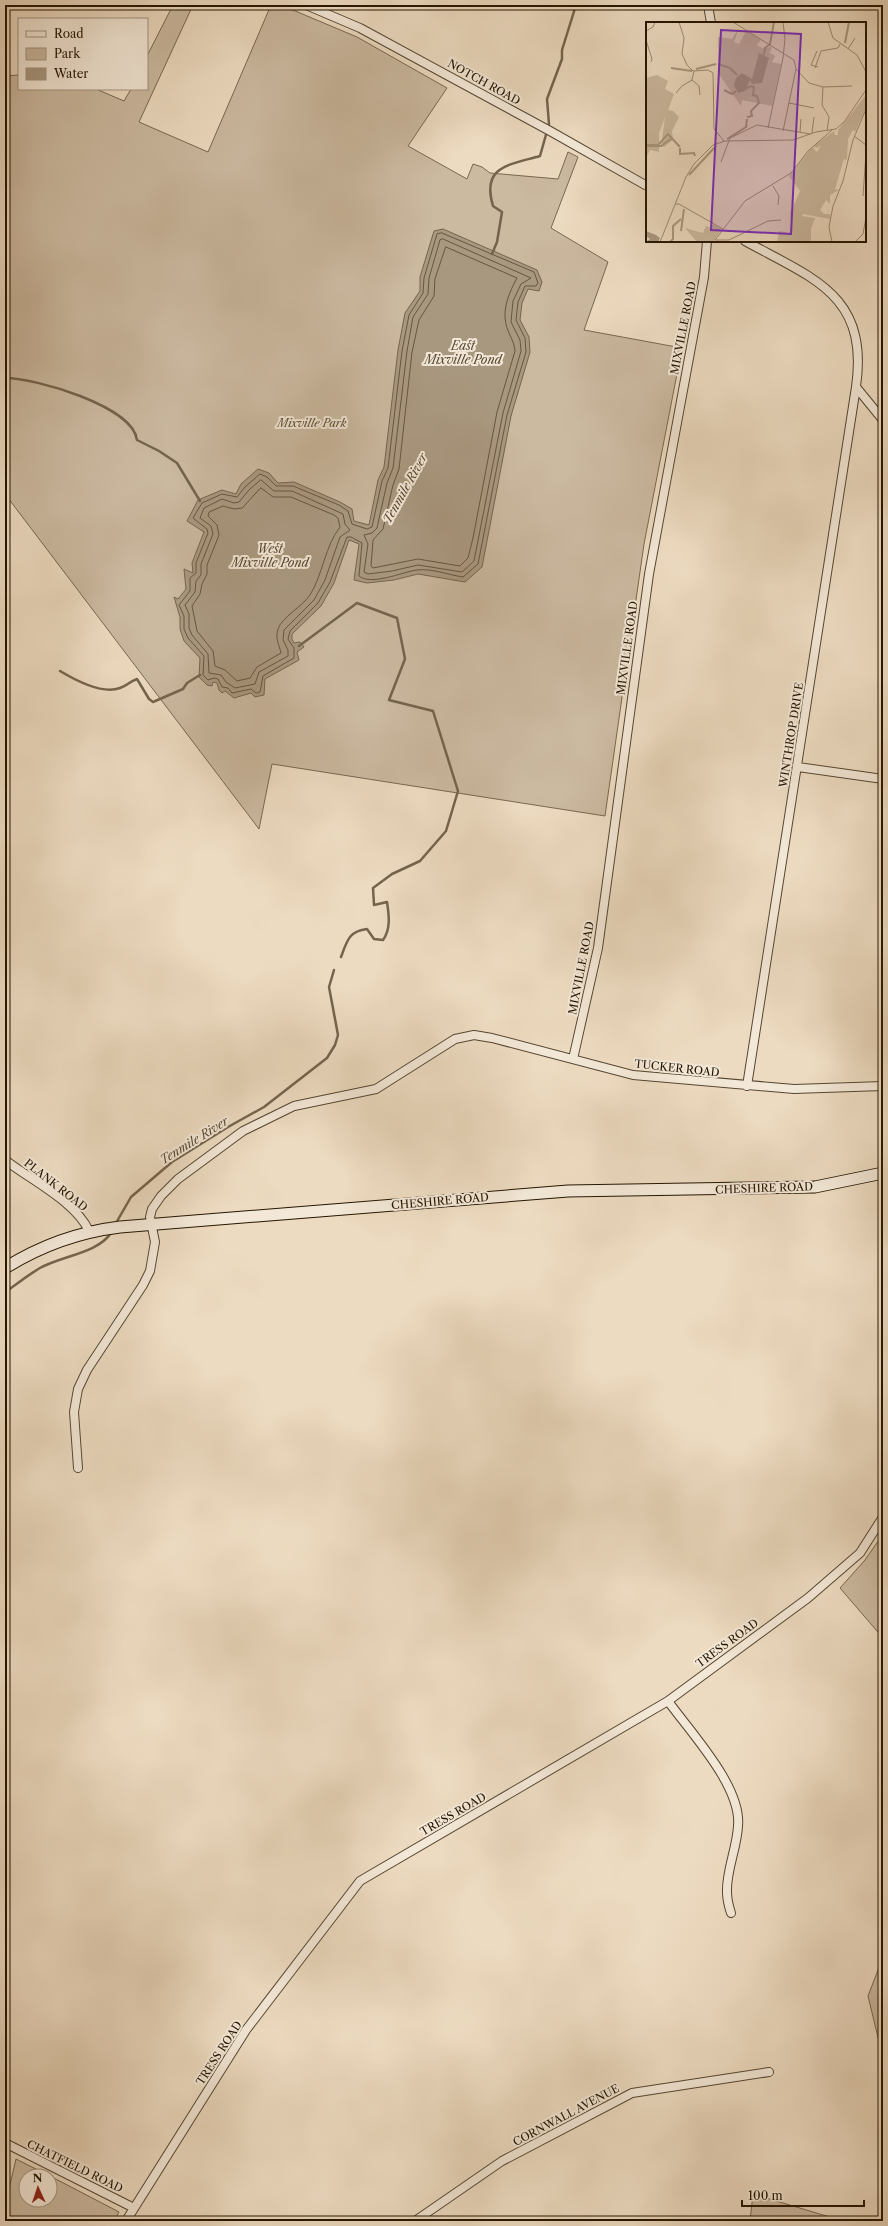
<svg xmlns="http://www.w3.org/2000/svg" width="888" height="2226" font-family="'Libre Caslon Text',serif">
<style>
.green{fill:#cbb9a0;stroke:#786750}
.water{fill:#a99880;stroke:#74644d}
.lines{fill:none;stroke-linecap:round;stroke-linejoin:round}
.shore{stroke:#665640;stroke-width:1}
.stream{stroke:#74644d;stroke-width:2.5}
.street-casing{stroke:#564631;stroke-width:10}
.secondary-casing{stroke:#241501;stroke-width:13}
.street{stroke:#f3e8d7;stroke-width:8}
.secondary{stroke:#f3e8d7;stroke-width:11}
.labels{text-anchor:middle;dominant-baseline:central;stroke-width:4;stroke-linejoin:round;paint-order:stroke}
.street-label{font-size:11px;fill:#241501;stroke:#f3e8d7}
.park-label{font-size:11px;font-style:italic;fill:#5e4e39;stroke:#f3e8d7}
.water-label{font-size:12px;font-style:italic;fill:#594934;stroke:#f3e8d7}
.inset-river{fill:none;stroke:#a99880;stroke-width:2}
.inset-road{fill:none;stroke:#9d8c74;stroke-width:1}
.view{fill:#7b2cbf;fill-opacity:0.15;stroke:#7b2cbf;stroke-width:2}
.inset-edge{fill:none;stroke:#241501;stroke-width:2}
</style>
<rect width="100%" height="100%" fill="#eddbc1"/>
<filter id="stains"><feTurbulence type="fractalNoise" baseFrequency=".005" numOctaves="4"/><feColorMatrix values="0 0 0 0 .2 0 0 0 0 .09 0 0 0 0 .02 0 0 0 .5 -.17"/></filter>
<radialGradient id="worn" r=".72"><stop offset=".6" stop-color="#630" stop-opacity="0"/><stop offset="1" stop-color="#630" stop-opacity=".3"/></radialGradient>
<path class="green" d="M173,5h20l-54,117 69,30 63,-147h10l76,32 90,51 -39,58 59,33 6,-15 9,3 8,6 68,6 10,-27 10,5 -27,71 57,34 -24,68 98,18 -38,196 -39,272 -333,-52 -13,65 -254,-335v-418l14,-1v14h77l28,12 7,-12h16v-33z
M883,1534v104l-43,-50 25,-28z
M883,1957v101l-15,-62z
M16,2159l34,17h-24v24h24v-24l69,36 -5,9h-109v-15z
M753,2194l90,27h-93z"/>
<path class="water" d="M443,229l94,41 5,12 -3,9 -11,-2 -6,14 -2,17 9,17 1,15 -19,64 -29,151 -17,15 -47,-8 -24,6 -27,3 -13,-3 5,-36 -10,-4 -15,43 -13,23 -29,28v5l2,4 6,-1 4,5 -7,5 2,8 -34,19 -1,16 -9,2 -4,-4 -17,5 -9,-7 -3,2 -3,-3 -2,-7 -4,-1 -1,4 -5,-1 -8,-8 1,-19 -16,-17 -4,-12v-12l-6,-20 4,2 8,-10 -2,-20 9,4 -1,-10 12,-31 -17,-11 11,-21 24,-10 14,4 5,-10 17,-15 11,4 9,10 16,-1 46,20 12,7 2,12 15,4 9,-45 6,-13 14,-117 7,-37 15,-22v-14l14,-46z"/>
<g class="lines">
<path class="shore" d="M442,233l92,39 4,11 -2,3h-11l-7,16 -2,18 9,18 1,14 -19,63 -29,149 -15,13c-14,-2 -32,-9 -46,-7 -15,2 -45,16 -58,6l3,-33 -11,-6h-4l-17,45 -12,21 -28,28 -2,8 6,9v10l-31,18 -3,16 -4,1 -5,-4 -19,4 -4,-5 -6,-1 -4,-8 -4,-1 -6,2 -5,-5 1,-19 -16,-18 -4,-9v-13l-5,-11 11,-14v-13l6,-5v-10l12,-30 -1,-4 -14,-11 9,-15 20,-9 15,3 8,-10 15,-13 7,3 9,9h17l46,19 9,6 4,13 15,5 5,-2 10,-46 6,-13 14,-117 7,-36 14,-22 1,-15 13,-44z
M443,239l88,39 -10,6 -8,17 -2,21 9,18 1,11 -18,62 -29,148 -12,11 -44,-7 -26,6 -24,3 -4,-2 4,-28 -4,-9 8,-2 5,-5 10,-45 6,-15 14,-117 6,-34 15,-23 1,-16 11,-38z
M446,247l71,31c-7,13 -15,30 -11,46 2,10 8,16 9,27l-18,61 -24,126 -5,20 -8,8 -42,-7 -45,9 -2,-2 2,-26 10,-11 10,-44 6,-16 13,-117 7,-32 15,-24 1,-17z
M261,480l13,11h18l51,23 2,10 5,6 -10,7 -15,43 -11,20 -30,30 -1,10 5,10v6l-29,16 -4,12 -20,4 -9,-6 -5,-7 -12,-2 -1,-19 -16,-19 -3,-7v-14l-4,-9 10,-13 1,-11 5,-6v-11l12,-30 -2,-8 -11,-8 4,-10 18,-9 12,4 5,-1 10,-12z
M261,488l12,9h18l43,18 4,3 2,9c-15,19 -17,47 -30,68 -7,11 -28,22 -32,34 -3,10 1,15 3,24l-24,14 -7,11 -13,3 -12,-11 -10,-4 -2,-15 -16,-20 -5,-25 8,-12 2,-10 5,-10v-9l12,-30 -2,-10 -9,-9 1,-4 14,-6 11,3 8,-1z"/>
<path class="stream" d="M492,254l5,-12 5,-30 -9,-6c-12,-40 16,-41 47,-50l9,-32 -2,-25 15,-40v-9l14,-45
M5,378c30,0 128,28 132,62l22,11 18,12 23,38
M299,646l58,-43 40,15 8,41 -16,41 44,11 25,80 -12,40 -26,30 -28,13 -19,14 1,17 13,-3c2,13 4,27 -4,38l-9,-1 -7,-10c-18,2 -20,12 -26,28
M60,671c15,9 42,24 60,17 6,-2 11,-7 17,-9l12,20 4,3 30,-13 4,-6 13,-8
M116,1223l15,-26 41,-35 56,-35 36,-20 63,-49 8,-13 3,-10 -9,-48 5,-17
M5,1292c12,-8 23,-17 35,-24 21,-12 58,-15 71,-35"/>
<g class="street-casing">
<path id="street" d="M306,5l54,23 190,103 97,55
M708,5l3,18
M745,241c69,38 124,54 111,146l27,33
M798,767l85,12
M573,1059l25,-111 51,-374 55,-297 3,-36
M747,1086l109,-699
M5,1160c26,20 71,42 84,71
M78,1468l-4,-56 4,-23 9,-19 56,-85 7,-14 5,-29 -5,-25 2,-8 9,-13 17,-17 65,-48 51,-25 82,-17 79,-50 19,-4 18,3 141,37 161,14 89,-3
M668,1701c23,32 74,86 70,125 -1,22 -12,45 -11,66 0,7 2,15 4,21
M5,2143l129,65
M126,2221l120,-191 114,-149 308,-180 140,-103 52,-45 23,-36
M415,2221l87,-60 130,-68 137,-21"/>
</g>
<g class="secondary-casing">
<path id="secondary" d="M5,1268c35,-22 74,-36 115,-41l448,-36 247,-4 68,-14"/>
</g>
<use href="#street" class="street"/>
<use href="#secondary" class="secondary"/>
</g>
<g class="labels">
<g class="street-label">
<text transform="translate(484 82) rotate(29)">NOTCH ROAD</text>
<text transform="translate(683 328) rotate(-79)">MIXVILLE ROAD</text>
<text transform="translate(627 648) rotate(-82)">MIXVILLE ROAD</text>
<text transform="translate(791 735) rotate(-81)">WINTHROP DRIVE</text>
<text transform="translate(581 968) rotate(-79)">MIXVILLE ROAD</text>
<text transform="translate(677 1068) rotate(6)">TUCKER ROAD</text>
<text transform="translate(56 1185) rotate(38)">PLANK ROAD</text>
<text transform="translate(764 1188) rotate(-2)">CHESHIRE ROAD</text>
<text transform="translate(440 1201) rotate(-5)">CHESHIRE ROAD</text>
<text transform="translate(727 1643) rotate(-36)">TRESS ROAD</text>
<text transform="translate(453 1814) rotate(-30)">TRESS ROAD</text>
<text transform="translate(219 2053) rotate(-57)">TRESS ROAD</text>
<text transform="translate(566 2115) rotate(-28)">CORNWALL AVENUE</text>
<text transform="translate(75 2166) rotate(26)">CHATFIELD ROAD</text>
</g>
<g class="park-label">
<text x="312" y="423">Mixville Park</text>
</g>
<g class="water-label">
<text x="463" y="345">East<tspan x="463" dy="14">Mixville Pond</tspan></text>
<text transform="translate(405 488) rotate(-61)">Tenmile River</text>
<text x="270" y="548">West<tspan x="270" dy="14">Mixville Pond</tspan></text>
<text transform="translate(194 1140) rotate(-32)">Tenmile River</text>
</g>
</g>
<g transform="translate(646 22)">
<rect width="220" height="220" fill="#eddbc1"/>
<path d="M93,6l-5,14 5,2 7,-13 15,9 -4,5 5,3 10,-1 -2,6 5,3 -3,6 9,2 -9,42 -30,-6 -1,6 -23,-33v-36l14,2zM11,53l11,6 -3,8 9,5 -6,16 5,1 6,6 -7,14 1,9 -9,7 -3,-1 4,-29 -6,16v19l-9,-2 -4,8v-80zM220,73v13l-11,24 -2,-2 -5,9 -1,21 -3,-1 -9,30 4,1 -9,5v9l-4,-4 -6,10 4,4h6v5l-27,-5 -1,2 13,2 -4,11v13h-34l2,-11 11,2 2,-6 -2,-14 10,-22 -11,-15 23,-29 5,5 4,-7 -4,3 -4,-2 21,-15 1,4h3v-5zM67,202l9,5 -9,13h-16l-12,-14 18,5 3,-7 5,2 -2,6z" fill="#cbb9a0"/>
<path d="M113,31l10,5 -7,25 -10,1 -2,-4 -5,11 -7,2 -4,-8 2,-7 6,-5 10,6zM0,209l10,4 4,3 -2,4 -11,-1 3,-2 -4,-3z" fill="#a99880"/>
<path class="inset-river" d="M199,21l4,-21M118,33l1,-7 5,-4 4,-22M72,42l12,4 7,7M25,46l21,3M50,47l20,-5M99,67l6,-3 3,1 -1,8 4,1 2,7 -8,8 1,5 -5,1M78,68l8,4 4,-3M81,117l19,-12 1,-8M0,123h12l10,-11 12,13M0,124h15l11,-8M34,126v6l14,-1 1,3M43,153l27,-29M35,209l3,-22M24,220l3,-3v-13l8,-7"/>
<path class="inset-road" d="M33,0l5,16 -2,16 5,11 6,6 15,-1 5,3 1,56 10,12M87,0l61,38 2,9 13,14 14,4 29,-1M182,0l5,16 24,17 9,17M0,9l7,-4 2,-5M0,18l6,19 -1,3M202,27l7,-11M171,29l-6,14 7,2M169,46l6,-17 17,-3 2,-4M46,58l7,6 1,9M177,65l-1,18 7,12 -2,14M30,71l6,-7 10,-6 2,-9M143,81l25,5M122,106l15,-70 2,-19 -2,-17M137,109l13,-62M154,110l1,-13M166,111l2,-16M208,114l12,9M75,140l9,-24 27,-13 53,9M127,164l6,10 -1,9M217,174l3,-43M29,182h4l44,25M135,198l-13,1 -39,19h-14l30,-39 46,-28 17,-22 24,-21M14,220l26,-65 8,-13 19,-19 12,-4 68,-1 23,-8 20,-3 8,-7 22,-32M186,220l-3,-15 4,-21 10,-25 10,-41 13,-31M209,220l8,-8 3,-17"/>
<path class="view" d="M75,8l80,4 -10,200 -80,-4z"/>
<rect width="220" height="220" class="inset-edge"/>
</g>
<rect width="888" height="2226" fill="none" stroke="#eddbc1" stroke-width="20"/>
<rect x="6" y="6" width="876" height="2214" fill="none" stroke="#241501" stroke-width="2"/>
<rect x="10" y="10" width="868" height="2206" fill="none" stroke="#241501"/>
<rect x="18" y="18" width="130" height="72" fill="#f3e8d7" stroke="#a09481"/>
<rect x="26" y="31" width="20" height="6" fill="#f3e8d7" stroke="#a09481"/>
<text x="54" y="38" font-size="12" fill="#241501">Road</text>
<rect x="26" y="48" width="20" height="12" fill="#cbb9a0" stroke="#a09481"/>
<text x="54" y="58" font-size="12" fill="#241501">Park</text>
<rect x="26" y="68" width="20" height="12" fill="#a99880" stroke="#a09481"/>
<text x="54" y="78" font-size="12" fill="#241501">Water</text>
<g transform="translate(38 2188) rotate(357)"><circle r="19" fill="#f3e8d7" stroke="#a09481"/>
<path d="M0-3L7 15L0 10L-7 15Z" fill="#8f2418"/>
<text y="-6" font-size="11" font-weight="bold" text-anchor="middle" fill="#241501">N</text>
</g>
<path d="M742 2200v6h122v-6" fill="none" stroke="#241501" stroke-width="2"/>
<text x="748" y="2200" font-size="12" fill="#241501" stroke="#f3e8d7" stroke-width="3" paint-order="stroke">100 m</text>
<rect width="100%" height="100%" filter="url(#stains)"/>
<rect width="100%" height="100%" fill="url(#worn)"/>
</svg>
